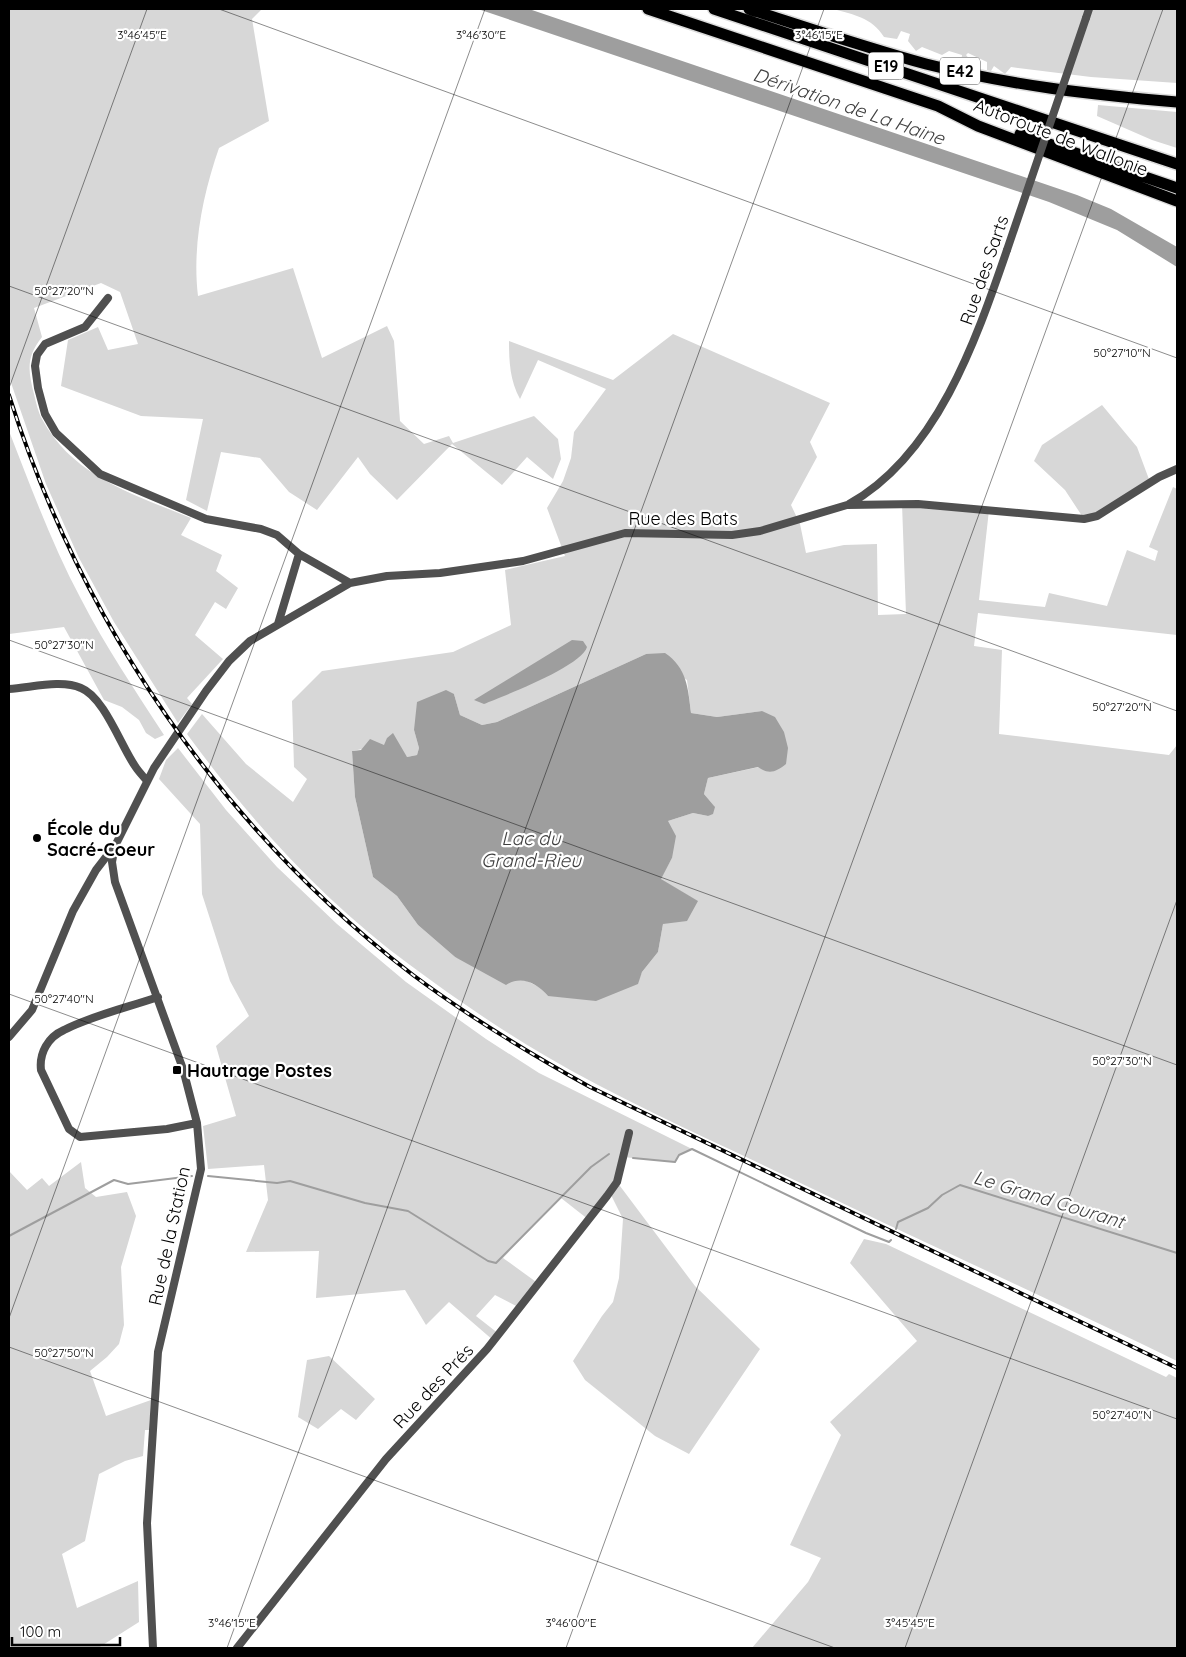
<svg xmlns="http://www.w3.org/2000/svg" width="1186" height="1657" font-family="Quicksand,sans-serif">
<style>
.green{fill:#d7d7d7;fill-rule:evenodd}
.water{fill:#9e9e9e}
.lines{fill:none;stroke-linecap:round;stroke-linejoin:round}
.stream{stroke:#9e9e9e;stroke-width:2}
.highway-casing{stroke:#dbdbdb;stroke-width:14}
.minor{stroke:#505050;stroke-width:8}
.highway{stroke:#000;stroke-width:11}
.rail-casing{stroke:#000;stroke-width:4}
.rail{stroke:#fff;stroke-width:2;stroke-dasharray:5.5;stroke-linecap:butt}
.minor-bridge{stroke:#505050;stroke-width:8}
.ticks{fill:none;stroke:#000;stroke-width:1;stroke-opacity:0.45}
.poi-dot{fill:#000;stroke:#fff;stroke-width:2}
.labels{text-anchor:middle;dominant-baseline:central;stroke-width:4.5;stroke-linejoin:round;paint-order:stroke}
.shield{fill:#fff;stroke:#4c4c4c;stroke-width:1}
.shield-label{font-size:16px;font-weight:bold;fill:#000}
.street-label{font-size:18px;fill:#000;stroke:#fff}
.poi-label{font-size:18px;font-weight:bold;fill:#000;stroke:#fff;text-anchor:start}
.water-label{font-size:19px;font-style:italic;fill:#3f3f3f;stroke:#fff}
.ticks-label{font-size:12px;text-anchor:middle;fill:#000;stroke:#fff;stroke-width:4.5;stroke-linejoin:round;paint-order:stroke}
</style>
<rect width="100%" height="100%" fill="#fff"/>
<path class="green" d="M9,9h253l-10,10 17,102 -50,27c-16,46 -27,98 -21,148l95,-28 29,90 65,-32 7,15 6,80 24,23 25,-8 4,7 81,-27 24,23 3,20 -8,20 -26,-22 -25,28 -50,-41 -55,56 -27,-26 -12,-17 -41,53 -28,-18 -29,-34 -39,-6 -14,59 -21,-11 17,-81 -62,-3 -80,-30 7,-46 30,-13 10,23 30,-6 -18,-52 -19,-9 -67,25 8,29c-16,20 -14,34 -8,57 2,8 4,18 8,25 30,57 93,76 149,99l-10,17 41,20 -6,16 22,17 -12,21 -11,-7 -20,33 28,24 -36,39 5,6 -14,19 -64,-101 -35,-64 -33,-74 -37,-107z
M833,9h344v74l-86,-6 -80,-10 -6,7 -11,-8 -3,5 -4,-1v-8l-19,-9 -2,2 5,6v6l-10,-3 1,-9 -13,-4 -7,4 -20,-8 -6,4 -8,-10 2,-7 -9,-3 -4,8 -13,-2c-13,-20 -30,-22 -51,-28z
M1098,105l79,7v36l-25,-8 -55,-24z
M673,334l157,69 -20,39 7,15 -26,48 9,19 6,29 38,-8 33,-1 1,71 28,-1 -4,-110 87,6 -10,90 66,7 4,-14 58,13 20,-56 28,11 3,-10 -9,-4 24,-60 4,2v146l-199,-22 -4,33 28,4 -3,84 170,21 8,-10v616c-136,-66 -274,-128 -410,-194 -75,-36 -152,-70 -223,-112 -46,-27 -91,-58 -134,-90 -86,-63 -160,-145 -223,-231l15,-20 44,50 47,38 14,-23 -13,-12 -2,-66 30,-30 131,-19 58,-27 -6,-55 60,-14 -18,-48 16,-27 8,-23 3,-26 32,-43 -68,-29 -18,39c-10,-18 -11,-37 -11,-58l104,39zM646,654l41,26 4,33 26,4 45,-6 -3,56 -51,11 -4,16 10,12 -6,10 -15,-3 -25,8 4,37 -12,21 37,22 -34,23 -5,28 -16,20 -5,12 -89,12 -7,-8 -16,-8h-11l-59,-23 -37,-32 -21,-29 -24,-19 -18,-80 -3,-46 32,-6 23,12 10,-2 2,-7 -5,-18 40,-36 6,21 22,10 15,-3z
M1102,405l35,42 13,35 -66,37 -19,-29 -31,-29 8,-16z
M9,431c22,56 43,114 72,168 24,47 54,91 83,136l-9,4 -9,-6 -7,-13 -17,-13 -18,-7 -40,-73 -55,7z
M178,748l48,62 51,57 60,57 69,58 80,57 53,34 153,76 -13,6 -4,7 -52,-5 -6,25 78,104 65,63 -71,105 -34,-18 -70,-56 -12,-19 29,-45 11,-14 6,-24 4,-59 -13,-26 -21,27 -28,-22 -58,60 36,26 -19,24 -25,-13 -19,21 23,18 -5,7 -45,-39 -23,23 -21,-35 -89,8 3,-47 -73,1 22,-52 -4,-35 -56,4 -5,-43 33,-10 -20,-70 33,-30 -19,-35 -28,-87 -2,-70 -41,-45 7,-19z
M81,1162l4,26 11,9 31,-5 9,24 -15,51 3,58 -5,19 -12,13 -17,14 16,45 45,-16 -2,30h-4l-2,26 -18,5 -26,13 -14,67 -23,13 15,54 61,-27 1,41 -41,26h-89v-477l18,19 15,-12 7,8z
M864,1239l22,5 280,133 3,-3 8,4v270h-425l56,-66 13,-24 -31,-13 51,-110 -11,-13 87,-81 -67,-78z
M329,1356l46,43 -19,21 -15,-11 -23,20 -20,-12 9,-57z"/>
<path class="water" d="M478,9h51l548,186 34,14 66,38v20l-60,-37 -68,-28z
M572,640l11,1 4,6c-5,19 -83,49 -103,57l-10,-4z
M665,653c22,15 23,35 26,60l26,4 45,-6 13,6 9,15 4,16 -2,16c-10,8 -17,11 -28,3l-50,11 -4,16 11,13 -2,7 -5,2 -15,-3 -25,8 8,15 -4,22 -11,21 37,22 -11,20 -24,3 -5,28 -16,20 -4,12 -42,17 -48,-5c-11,-13 -27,-21 -42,-11l-51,-28 -37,-32 -21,-29 -24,-19 -18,-80 -3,-46 9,-1 9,-11 14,6 3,-7 6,-5 14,24 10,-2 2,-7 -5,-18 3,-28 29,-12 8,4 6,21 22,10 15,-3 149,-68z"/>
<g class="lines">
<path class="stream" d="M633,1158l42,4 4,-7 13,-6 174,84 23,9 2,-2
M208,1176l69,7 13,-2 75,22 43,8 80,50 8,2 95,-96 18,-13
M896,1229l2,-7 30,-14 14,-13 18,-10 217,68
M9,1236l105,-56 14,4 64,-8"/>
<g class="highway-casing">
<path id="highway" d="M648,9l290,97 40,20 199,75
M714,9l463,155
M749,9c59,19 118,39 177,55 83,21 167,31 251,38
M1020,134l157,54"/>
</g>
<path class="minor" d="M1086,18l3,-9
M108,298l-23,29 -40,17 -8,11 -2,11 3,22 7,26 11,19 44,41 106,45 55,10 16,6 22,19 51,29
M849,504c88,-49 127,-164 158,-254
M278,624l21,-70
M9,689c21,-1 52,-10 72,-1 23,9 40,58 54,78 3,5 8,10 12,15
M115,846l-3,16 3,20 68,187 14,54 4,46 -43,183 -11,171 6,125
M158,997c-29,10 -67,19 -94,33 -16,7 -25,23 -23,40l28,59 11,8 87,-8 30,-6
M9,1037l23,-27 41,-99 23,-41 20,-26 38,-76 52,-77 23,-30 21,-20 100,-58 37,-7 53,-3 83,-12 102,-28 107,2 28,-4 87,-26 71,-1 166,15 13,-3 62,-39 18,-8
M237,1648l149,-189 101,-110 120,-153 10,-14 12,-49"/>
<use href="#highway" class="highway"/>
<g class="rail-casing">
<path id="rail" d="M9,395c72,228 214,435 404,580 56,42 116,78 177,112l587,281"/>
</g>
<use href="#rail" class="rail"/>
<path class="minor-bridge" d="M1007,250l79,-232"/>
</g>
<path class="ticks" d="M219,9l958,349M9,286l1168,425M9,388l138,-379M9,640l1168,425M9,994l1168,425M9,1318l476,-1309M9,1347l826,301M227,1648l597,-1639M566,1648l597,-1639M905,1648l272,-748"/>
<g class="poi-dot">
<circle cx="37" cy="838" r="5"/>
<rect x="172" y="1065" width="10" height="10" rx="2.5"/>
</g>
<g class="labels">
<g class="shield">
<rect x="868.5" y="52.5" width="35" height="27" rx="4"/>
<rect x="940" y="57.5" width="40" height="27" rx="4"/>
</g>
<g class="shield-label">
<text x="886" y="66">E19</text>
<text x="960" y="71">E42</text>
</g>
<g class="street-label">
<text transform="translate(1061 137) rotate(21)">Autoroute de Wallonie</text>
<text transform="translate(984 270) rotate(-71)">Rue des Sarts</text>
<text x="683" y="518">Rue des Bats</text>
<text transform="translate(169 1236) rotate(-78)">Rue de la Station</text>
<text transform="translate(433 1386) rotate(-47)">Rue des Prés</text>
</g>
<g class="poi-label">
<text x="47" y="828">École du<tspan x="47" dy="21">Sacré-Coeur</tspan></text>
<text x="187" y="1070">Hautrage Postes</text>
</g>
<g class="water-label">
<text transform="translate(849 106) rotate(19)">Dérivation de La Haine</text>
<text x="531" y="838">Lac du<tspan x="531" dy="22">Grand-Rieu</tspan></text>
<text transform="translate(1049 1199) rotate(17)">Le Grand Courant</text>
</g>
</g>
<g class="ticks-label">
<text x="142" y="39">3°46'45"E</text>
<text x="481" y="39">3°46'30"E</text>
<text x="819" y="39">3°46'15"E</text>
<text x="64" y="295">50°27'20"N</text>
<text x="1122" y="357">50°27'10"N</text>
<text x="64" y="649">50°27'30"N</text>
<text x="1122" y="711">50°27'20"N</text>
<text x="64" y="1003">50°27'40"N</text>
<text x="1122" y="1065">50°27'30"N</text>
<text x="64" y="1357">50°27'50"N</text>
<text x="1122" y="1419">50°27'40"N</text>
<text x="232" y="1627">3°46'15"E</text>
<text x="571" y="1627">3°46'00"E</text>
<text x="910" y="1627">3°45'45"E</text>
</g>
<rect width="1186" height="1657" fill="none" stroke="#000000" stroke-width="20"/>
<path d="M12 1637v8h108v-8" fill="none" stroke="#000000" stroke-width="2.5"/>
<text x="20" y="1637" font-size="15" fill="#000000" stroke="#ffffff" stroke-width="4" paint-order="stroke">100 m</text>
</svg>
